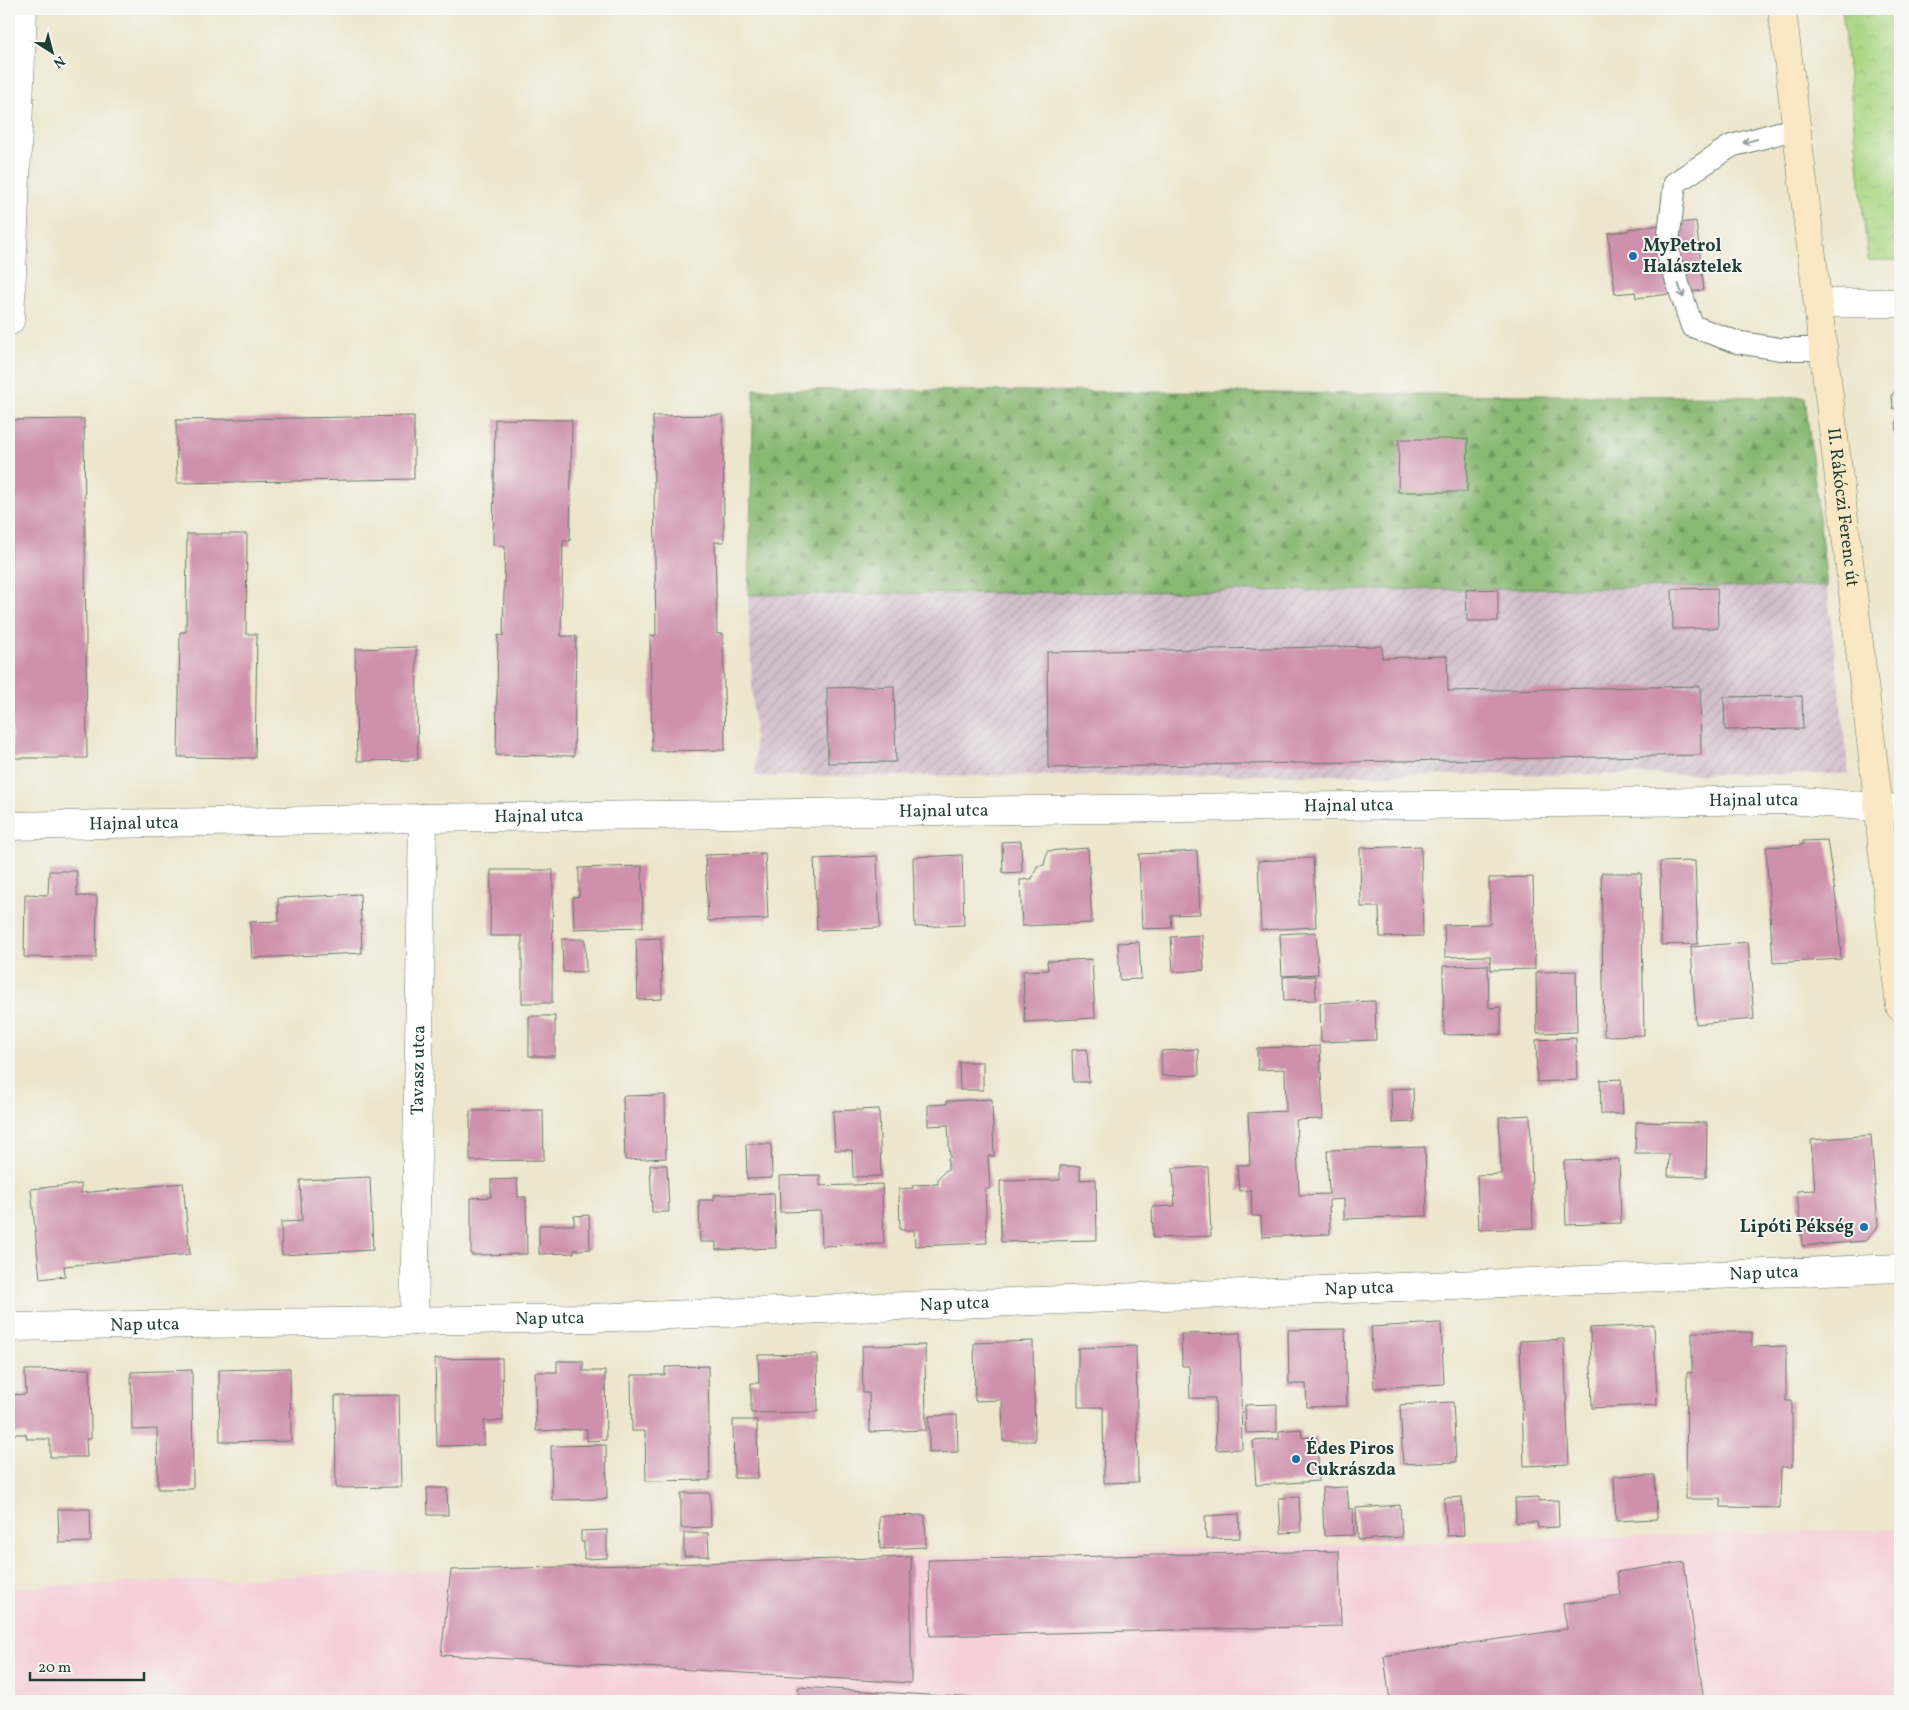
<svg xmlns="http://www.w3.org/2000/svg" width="1909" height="1710" font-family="Vollkorn,serif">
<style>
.built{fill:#f5cfda}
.industrial{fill:url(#industrial-furrows)}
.forest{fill:url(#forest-firs);stroke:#547a53}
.park{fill:url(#park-crowns);stroke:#658a5c}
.building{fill:#ce90ac}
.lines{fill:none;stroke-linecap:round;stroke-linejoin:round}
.service-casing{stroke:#677869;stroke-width:24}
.minor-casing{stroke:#677869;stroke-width:29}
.secondary-casing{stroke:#677869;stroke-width:29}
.service{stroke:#fff;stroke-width:22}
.minor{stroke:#fff;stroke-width:28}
.secondary{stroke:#fae7c3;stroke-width:28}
.oneway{stroke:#8f9e9a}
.poi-dot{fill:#1f6fb2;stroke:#f6f6f2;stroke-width:2}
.labels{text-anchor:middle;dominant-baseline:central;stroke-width:4;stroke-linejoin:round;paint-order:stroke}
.poi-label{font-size:18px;font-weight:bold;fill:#1f3d34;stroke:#f6f6f2;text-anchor:start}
.street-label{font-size:18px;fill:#1f3d34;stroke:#f6f6f2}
</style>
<defs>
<pattern id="industrial-furrows" width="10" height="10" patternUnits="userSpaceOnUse" patternTransform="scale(1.25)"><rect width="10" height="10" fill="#d1bdcb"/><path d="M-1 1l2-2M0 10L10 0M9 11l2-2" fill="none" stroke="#b3a3af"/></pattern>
<pattern id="forest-firs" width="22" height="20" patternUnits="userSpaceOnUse" patternTransform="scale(1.25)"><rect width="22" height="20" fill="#88b872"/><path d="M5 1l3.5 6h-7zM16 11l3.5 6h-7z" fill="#6f975e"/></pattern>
<pattern id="park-crowns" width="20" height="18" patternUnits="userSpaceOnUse" patternTransform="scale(1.25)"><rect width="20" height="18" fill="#abd784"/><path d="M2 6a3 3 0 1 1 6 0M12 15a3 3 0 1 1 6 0" fill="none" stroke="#93b973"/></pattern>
</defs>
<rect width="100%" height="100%" fill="#f6f6f2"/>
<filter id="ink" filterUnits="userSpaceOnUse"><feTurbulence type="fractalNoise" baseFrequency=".02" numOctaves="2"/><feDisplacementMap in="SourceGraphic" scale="10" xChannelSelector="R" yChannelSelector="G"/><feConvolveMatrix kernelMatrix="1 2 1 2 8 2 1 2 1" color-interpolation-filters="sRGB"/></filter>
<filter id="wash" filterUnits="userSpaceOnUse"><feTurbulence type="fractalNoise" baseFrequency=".0096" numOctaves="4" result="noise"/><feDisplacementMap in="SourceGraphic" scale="20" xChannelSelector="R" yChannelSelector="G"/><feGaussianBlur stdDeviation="1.12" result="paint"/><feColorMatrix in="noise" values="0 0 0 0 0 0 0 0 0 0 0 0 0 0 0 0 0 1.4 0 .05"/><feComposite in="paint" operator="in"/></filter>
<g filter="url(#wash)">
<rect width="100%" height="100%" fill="#ede6cc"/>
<path class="built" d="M1900,1529v172h-1891v-113l442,-18z"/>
<path class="industrial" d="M1827,586l22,188 -1093,2 -8,-181z"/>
<path class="forest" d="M754,389l1051,8 22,189 -1079,9z"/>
<path class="park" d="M1842,9h58v251h-32z"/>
<g id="blocks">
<path class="building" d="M1696,221l8,69 -68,8 -1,-6 -20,2 -7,-61 20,-2v-2z
M1900,386v27l-7,-5 -1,-14z
M723,415l1,127h-9l2,92h6l2,116 -73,1 -2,-115 6,-1 -3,-219z
M1900,415v25l-3,-6 -1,-14z
M414,416v63l-237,4 -1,-63z
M84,419l3,339h-75l-2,-338z
M495,419l77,1 -2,121h-7l-2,95h15l-2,120 -78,-1 2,-120 5,1 2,-90 -12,-1z
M1399,439h69l-1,53h-69z
M187,534h60l-1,100h11l-2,124 -77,-1 2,-125h6z
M1717,588l1,40 -45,1 -1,-40z
M1498,589v32h-31l-1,-31z
M1382,646v12l65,-2 1,35 252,-5 1,69 -653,13 -1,-116z
M416,647l2,113 -61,1 -2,-112z
M894,686l2,76 -68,1 -1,-75z
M1802,696l1,33 -78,1 -1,-33z
M1827,840l11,73 3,46 -68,4 -7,-116 37,-2v-4z
M1021,841l1,31 -19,1 -1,-31z
M1421,846l2,90 -43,1 -1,-30h-18l-1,-59z
M1088,848l4,75 -70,3 -2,-46 12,-1 5,-13 7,-1 3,-14z
M1197,851l3,63 -29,1 1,13 -30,1 -3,-75z
M765,853l3,66 -60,2 -3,-66z
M962,855l2,70 -49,2 -2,-70z
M877,856l3,72 -63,2 -3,-71z
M1313,858l3,69 -55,3 -3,-69z
M1695,861l3,83 -37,1 -1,-83z
M642,866l1,61 -69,2 -1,-32 6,-1v-28z
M491,870h62l-1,133h-30v-67h-32z
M49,871h28v25h20l-1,62 -72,-1 1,-63 23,1z
M1601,873h40l3,162 -40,1z
M1533,877l2,92 -44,1 -1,-14 -45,1 -1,-32 46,-1 -1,-46z
M360,894l2,59 -110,5 -2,-36 29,-1 -1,-23z
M1316,932l2,42 -36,2 -2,-42z
M1202,935l2,35 -31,2 -2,-35z
M661,938l1,61 -24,1 -2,-61z
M562,939h23l1,33h-23z
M1139,942l2,37 -21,1 -2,-37z
M1748,942l6,77 -58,5 -5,-77z
M1092,959l3,59 -70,4 -2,-51 25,-1 -1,-9z
M1488,965l1,43 12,-1v27l-57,1 -1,-69z
M1576,971l1,61 -40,1 -1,-61z
M1315,976l1,24 -32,1 -1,-24z
M1375,1001l1,39 -55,2 -1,-39z
M529,1016h26v40h-26z
M1576,1038l1,42 -40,2 -1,-42z
M1320,1046l3,73 -27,1 3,75 30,-1 -2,-44 98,-3 2,69 -83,3v-20l-15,1 1,34 -68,3 -1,-21h-9l-1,-26 -12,1 -2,-26h13l-2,-52 38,-2 -1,-42 -27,1 -1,-22z
M1087,1049l2,33h-16l-1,-32z
M1198,1049l1,26 -37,1 -1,-25z
M959,1062h24v28h-23z
M1621,1079l2,35h-22l-1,-34z
M1413,1088l1,34 -22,1 -1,-34z
M665,1095l1,63 -41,2 -2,-64z
M992,1099l2,57h-6l2,33h-5l2,54 -72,3 -1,-16h-14l-1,-41 14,-1v-3l25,-1v-6l8,-8h2v-12h2l-2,-33 -20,1v-21l19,-1v-3z
M879,1109l2,67 -28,1 -1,-27h-17l-2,-39z
M543,1110l1,50 -74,1v-50z
M1530,1115l3,113 -54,2 -2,-55 24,-1 -2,-57z
M1636,1122l71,1 -1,54 -38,-1 1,-22h-34z
M1871,1135l7,91 -13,15 -63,5 -5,-55 18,-1 -4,-50z
M746,1144h25l1,34 -25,1z
M1619,1159l2,64 -55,2 -2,-64z
M650,1165h17l2,47h-17z
M1060,1166h20v14l16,-1 1,61 -96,2 -1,-61 60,-1z
M1208,1167l3,69 -58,2 -1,-31 23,-1 -2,-38z
M820,1175v11l62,-2 2,60 -62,2 -1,-35 -41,1 -1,-36z
M370,1177l3,73 -91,5 -1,-33 21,-1 -2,-41z
M517,1179l1,18h8l1,57 -56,1v-57l20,-1v-17z
M183,1183l7,71 -126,12 1,10 -25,3 -9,-90 50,-5v9z
M774,1193l2,55 -60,2v-8h-16l-1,-42h15v-5z
M589,1215l1,34 -16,1v3l-35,1v-29h35v-9z
M1441,1323l3,61 -70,4 -3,-61z
M1654,1325l3,80 -65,3 -2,-80z
M1345,1329l2,77 -40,1 -1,-23h-17l-1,-54z
M1692,1332h60v15l34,-1v55h6v66h-11l-1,41 -59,-1v-8h-35l1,-126h5z
M1240,1333l2,116 -26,1 -1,-52h-25l-1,-32h-7l-1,-32z
M1564,1339l5,125 -45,2 -4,-125z
M1033,1341l2,100h-32l-1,-41 -27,1 -1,-58z
M925,1345l1,85 -56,2 -1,-39h-6l-1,-47z
M1136,1346l2,136 -34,1 -1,-76h-25v-59z
M817,1354l1,58 -67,1v-30h8l-1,-28z
M502,1358l1,63h-19v24l-47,1 -2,-87z
M557,1361h26v10h22l1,69 -19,1v-12l-51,2 -1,-59h22z
M708,1366l2,114 -64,1 -1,-50h-13l-1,-56h34v-8z
M290,1368l1,73 -71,1 -1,-72z
M90,1369l1,70h-5l1,18h-37v-18h-23l-1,-5h-17v-39l17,-1 -1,-24z
M192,1370l1,119h-35l-1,-60 -25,1 -1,-58z
M399,1395l2,92 -65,1 -1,-92z
M1453,1402l3,60 -53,2 -3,-59z
M1277,1404v28l-31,1 -1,-28z
M957,1415l1,37 -29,1v-37z
M733,1420h24l1,58h-24z
M1301,1429l1,9 15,-1 2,44 -63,4 -3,-44 26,-2v-8z
M606,1445l1,54 -55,1 -1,-54z
M1655,1475l2,44 -41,2 -2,-45z
M1347,1487l2,22h4l1,26 -30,1 -2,-48z
M427,1488h20l1,27h-20z
M681,1493h29l1,34 -30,1z
M1299,1497l2,35 -20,1 -2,-35z
M1462,1497l2,38 -17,1 -3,-38z
M1539,1497v4l19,-1 1,27 -21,1 -1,-6 -21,1 -1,-25z
M1400,1505l2,32 -44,3 -2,-32z
M58,1509h32l1,33 -32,1z
M1239,1514l1,24 -34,1 -1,-23z
M925,1515l1,32 -46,2 -1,-33z
M607,1530v28l-23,1v-17h-3v-11z
M684,1533h24l1,23h-25z
M1339,1551l2,75 -411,10 -2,-76z
M911,1557v126l-470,-28 10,-85z
M1684,1562l20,139h-314l-6,-45 183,-27 -4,-25 58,-8 -4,-24z
M799,1687l210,13v1h-211z"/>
</g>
</g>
<g filter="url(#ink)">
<use href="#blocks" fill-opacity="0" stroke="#677869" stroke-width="1"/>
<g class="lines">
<g class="service-casing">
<path id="service" d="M1797,128l-66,18 -56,37 -8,68 25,75 44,16 44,7h44"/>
</g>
<g class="minor-casing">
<g id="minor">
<path d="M1818,303h82"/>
<path d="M9,321h1l13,-312"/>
<path id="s1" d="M9,826l414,-8 1366,-18 111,9"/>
<path id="s2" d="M414,1321l9,-503"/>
<path id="s3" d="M9,1327l581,-9 1310,-50"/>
</g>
</g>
<g class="secondary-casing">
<g id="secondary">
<path id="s4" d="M1782,9l97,799 3,38 18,161"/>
</g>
</g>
<use href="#service" class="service"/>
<use href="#minor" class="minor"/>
<use href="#secondary" class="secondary"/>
</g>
<defs><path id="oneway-shaft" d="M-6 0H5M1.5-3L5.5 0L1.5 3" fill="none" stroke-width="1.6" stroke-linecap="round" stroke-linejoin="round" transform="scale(1.25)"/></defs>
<g class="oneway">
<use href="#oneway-shaft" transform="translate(1750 141) rotate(165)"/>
<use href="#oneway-shaft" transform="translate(1681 291) rotate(71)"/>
</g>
</g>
<g class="poi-dot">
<circle cx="1633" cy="256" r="5"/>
<circle cx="1864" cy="1227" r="5"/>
<circle cx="1296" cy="1459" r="5"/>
</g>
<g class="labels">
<g class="poi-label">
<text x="1643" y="246">MyPetrol<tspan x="1643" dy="21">Halásztelek</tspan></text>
<text x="1854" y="1227" text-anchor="end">Lipóti Pékség</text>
<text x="1306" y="1449">Édes Piros<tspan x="1306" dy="21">Cukrászda</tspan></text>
</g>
<g class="street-label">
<text stroke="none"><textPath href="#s4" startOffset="502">II. Rákóczi Ferenc út</textPath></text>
<text stroke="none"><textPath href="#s1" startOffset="1745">Hajnal utca</textPath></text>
<text stroke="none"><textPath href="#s1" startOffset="1340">Hajnal utca</textPath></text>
<text stroke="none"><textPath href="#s1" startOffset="935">Hajnal utca</textPath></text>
<text stroke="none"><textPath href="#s1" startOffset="530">Hajnal utca</textPath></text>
<text stroke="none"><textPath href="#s1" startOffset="125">Hajnal utca</textPath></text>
<text stroke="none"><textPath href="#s2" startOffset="251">Tavasz utca</textPath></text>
<text stroke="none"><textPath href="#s3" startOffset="1756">Nap utca</textPath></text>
<text stroke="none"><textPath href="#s3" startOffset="1351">Nap utca</textPath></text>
<text stroke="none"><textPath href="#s3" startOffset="946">Nap utca</textPath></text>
<text stroke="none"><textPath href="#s3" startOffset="541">Nap utca</textPath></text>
<text stroke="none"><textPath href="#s3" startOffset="136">Nap utca</textPath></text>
</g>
</g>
<rect width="1909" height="1710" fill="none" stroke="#f6f6f2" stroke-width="30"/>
<g transform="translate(52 52) rotate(144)" stroke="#f6f6f2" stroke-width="4" paint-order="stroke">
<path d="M0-4L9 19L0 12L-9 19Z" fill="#1f3d34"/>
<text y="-8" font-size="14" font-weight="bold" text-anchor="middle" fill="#1f3d34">N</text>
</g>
<path d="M30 1672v8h114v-8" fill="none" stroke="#1f3d34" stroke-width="2.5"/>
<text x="38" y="1672" font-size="15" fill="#1f3d34" stroke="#f6f6f2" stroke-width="4" paint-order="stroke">20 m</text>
</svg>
